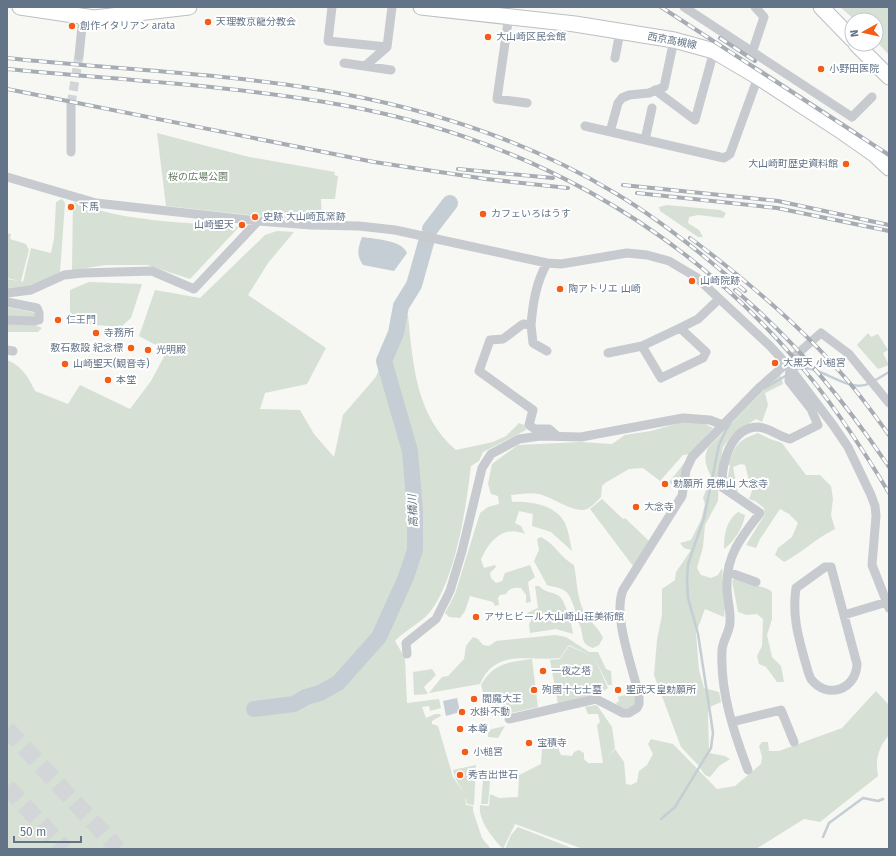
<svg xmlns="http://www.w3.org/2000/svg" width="896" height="856" font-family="'Fira Sans','Noto Sans JP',sans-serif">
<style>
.green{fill:#d7e0d4}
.water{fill:#c4ced4}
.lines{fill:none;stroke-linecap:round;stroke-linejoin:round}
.stream{stroke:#c4ced4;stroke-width:2.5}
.river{stroke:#c4ced4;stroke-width:16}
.minor-tunnel{stroke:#d2d6d9;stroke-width:9;stroke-dasharray:9 4.5;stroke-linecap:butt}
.motorway-tunnel{stroke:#d2d6d9;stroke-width:17;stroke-dasharray:17 8;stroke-linecap:butt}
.primary-casing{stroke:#bcbfc3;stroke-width:17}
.trunk-casing{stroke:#bbbec1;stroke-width:17}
.minor{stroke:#c7cace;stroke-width:9}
.primary{stroke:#fff;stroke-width:15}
.trunk{stroke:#fff;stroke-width:15}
.rail-casing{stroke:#a6acb3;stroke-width:4}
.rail{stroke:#fff;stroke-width:2.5;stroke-dasharray:8;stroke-linecap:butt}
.poi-dot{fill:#f45d17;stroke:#fff;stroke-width:1.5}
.labels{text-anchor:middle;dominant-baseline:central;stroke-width:4;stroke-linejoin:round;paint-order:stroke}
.poi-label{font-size:10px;fill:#637488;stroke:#fff;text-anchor:start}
.street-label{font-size:10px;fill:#637488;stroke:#fff}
.park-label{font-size:10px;fill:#62795f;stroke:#fff}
.water-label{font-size:11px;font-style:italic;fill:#5f7784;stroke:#fff}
</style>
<rect width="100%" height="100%" fill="#f7f7f4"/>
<path class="green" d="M840,7h49v48l-13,-14v-21h-21z
M157,133l92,24 86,15 -1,3 4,1 -3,23h-14l1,22 -28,-1 -128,-14z
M62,199l3,4 -5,69 -30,15 -23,1v-9l13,2 -13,-3v-45l4,1 -1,5 16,5 3,6 -8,31 2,1 8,-34 20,5 3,-14 2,-37z
M73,202c52,20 111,20 166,25l-49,52 -43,-14h-41l-34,5z
M667,205l53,5 6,3 -3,5 -25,-3 -9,2 -1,6 11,7 4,7h-5l-38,-26 -1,-4z
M277,231l17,1 -26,31 -20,32 78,53 -19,36 -42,9 -5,16 40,1 14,24 20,23 9,-42 32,-37 22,-43 4,-13 7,-7c5,50 8,101 48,135l37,-8 13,-6 13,-13 5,2 2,5 -43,22 -4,9 -8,5c-5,42 -15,112 -41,146 -9,11 -25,18 -35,29l10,17 2,45 32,-4 2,9 -11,3 -1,-5 -7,1 4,11 9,-4h5l1,2 -9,5v3l6,2 15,51 12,18 1,10 7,1v5l9,27 9,11h-484v-489c14,5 22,18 28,31l33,13 12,-19 50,24 21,-28 16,-30 -28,-15 16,-46 45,8 65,-63z
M89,282l53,2 -11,34 -10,9 -49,-4 -2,-13v-20z
M7,307l29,6v5l-29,-2z
M7,324l28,1 7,3 -4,4h-31z
M868,333l3,4 7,-3 10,16 -5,3 6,12 -11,4 -21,-24z
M780,373l3,11 -18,9 3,12 -6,17 -6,-3 -23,15 -10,13 -4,23 -1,31 -13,24 -2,22 -6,21 4,7 10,3 7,-3 4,-7 3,39 -1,10 -19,-8 -9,24 3,37 5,18 15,4 2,10 -11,5 -2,5 1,41 16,3 5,3 -11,7 -9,11 -5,-2 -7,-10 -17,-18 -27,-72 3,-35 5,-25v-26l13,-9 1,-8 15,-22 -7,-2 -4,-5 11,-3 10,-20 4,-16 -2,-6 8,-22c-5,-9 -8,-18 -3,-28z
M686,421l19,3 8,4 -22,26 -8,1 -23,26 -17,-13 -14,1 -24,14 -3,3 -1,11c-4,4 -9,10 -14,12 -12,5 -35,-12 -48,-15 -9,-2 -18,0 -28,1l1,7c18,-1 44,3 53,21 4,9 5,19 7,28l-21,-19 -19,-6 1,-12 -14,-3 -4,12 6,3 4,8c-21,-10 -37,8 -44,26l3,8 11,-3 1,2 -6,6 1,5 5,5 6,-2 3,-8 25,-8 5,12 -7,5 3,20 -5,1v-8l-5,-7c-8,-1 -11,0 -15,6l-6,1 -2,3 1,7 -4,1 -2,-4 -23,-6 -5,15 -5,7 -11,-1 -4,-4 10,-19 25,-81 8,-6 11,-3 -1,-8 -7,-2 -3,-10 4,-20 26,-19 63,-3 31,2 13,-9 26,-4z
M758,433l12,6 12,4 24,32h14l11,11 2,13 -2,16 4,14c-19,9 -33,24 -51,33l-9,-7 3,-7 14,-11 6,-14 -9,-9 -9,-5 -20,30 -4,9 -10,-3 19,-31 -1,-6 -9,-7 -6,-2 3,-8 -7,-26 -4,-1 -8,3 5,26 -12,-7 4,-20 -2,-2c9,-21 9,-23 30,-31z
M686,461l-7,30 -10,-9z
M602,499l21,20 2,-1 24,23 -16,25 -43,-57z
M738,512l7,3c-2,13 -11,27 -21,34 0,-15 2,-28 14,-37z
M541,537c14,7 20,21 33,28 3,16 3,33 10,47 6,10 15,16 19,26l-4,7 -6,3c-13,-4 -9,-12 -13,-22 -3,-8 -8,-31 -15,-35 -5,-4 -12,-4 -18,-6l-13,-24 5,-11 -2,-11z
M735,578c10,6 31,8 37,14v27l-5,16 5,22 9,9 3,16h-7l-11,-15 -7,-3 -2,-8 5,-10 1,-27 -6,-5 -10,1 -9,-3 -6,-31z
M535,586h4c8,8 13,5 20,10 6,3 14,33 14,38l-17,-5 -26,4 -1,-9 4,-7 -6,-4 11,-5z
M555,635l11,2 23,15h9l8,17 5,2 1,14h-4l-14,-28 -25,-12 -9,13c-31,4 -64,-11 -80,26l-51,9 13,-16 6,-1 16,-17 2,-13 7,-9 5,2 5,6 6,1 7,-5z
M569,646l25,11 14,31 -11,7 -39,9 -8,-44 10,-1z
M532,659l6,48 -44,10 -7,-10 -6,-22c12,-22 28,-23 51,-26z
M432,669l4,6 -12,12 4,7 -14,1 -1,-23z
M876,691l13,14v30c-11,13 -14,25 -11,41l-58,46 -16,-3 -48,30h-173l-68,-25 -12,25c-10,-11 -25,-28 -23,-44l9,1 1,-12 9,4 19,-1 1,-22 22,-11 1,-15 4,-3h11l4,9 11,1 2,-4 5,-2 5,3v6l4,4h15l-6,-38 3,-3 -2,-8h-10l-3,-7 12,-2 15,22 3,21 -8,10 8,-9 9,13 2,22 5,1 6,-3 2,-11 8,-6 6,-11 -5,-10 3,-5 22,5 44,45 18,-3 26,-22 1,-7 -3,-11 3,-4h6l1,9h10l63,-23z
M634,692l1,11 -4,5c-6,1 -12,1 -15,-5l3,-2 -1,-4z
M505,726l-7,12 -10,-1v-5l4,-3z
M476,765l-2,40 -7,-1c-2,-14 -12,-21 -14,-34z
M484,769l7,1 -3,34h-7z
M518,827l56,22h-69l6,-14z"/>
<path class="water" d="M362,237c13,2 40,3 45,16l-13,18 -31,-6c-7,-10 -5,-17 -1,-28z
M113,343l11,5 -2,5 -12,-4z
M457,698l3,14 -14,4 -3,-15z"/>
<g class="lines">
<path class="stream" d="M795,370c20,-11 53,26 75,13
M874,381l15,-9
M765,388l22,-13
M661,819l14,-12 36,-59 2,-15 -2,-14 -13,-85 -10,-36 -1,-18 1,-16 16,-46 15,-73 6,-13 6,-10
M823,837l6,-14 34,-25 15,3 5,-2"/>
<path class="river" d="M430,229l20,-26
M254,709l40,-5 12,-7 14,-4 18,-10 41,-46 27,-60 9,-27v-39l-5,-60 -26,-90 12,-28 5,-27 13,-21 13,-46"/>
<path class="minor-tunnel" d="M71,104l8,-48"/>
<path class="motorway-tunnel" d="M7,729l111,120
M7,787l58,62"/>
<g class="primary-casing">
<path id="primary" d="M20,7l74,11 95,-11
M421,7l154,17 99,16 40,11 44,26 86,56 30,21 15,14"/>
</g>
<g class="trunk-casing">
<path id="trunk" d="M821,7l31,32
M856,44l33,33"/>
</g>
<path class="minor" d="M332,7l-4,34 59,6
M684,7l168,110 20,-20
M509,15l-12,84 30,4
M753,50l11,-33 -9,-10
M79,56l4,-40
M615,58l5,-26
M344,63l47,7
M365,66l22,-19 5,-40
M655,90l40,30 19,-69
M585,126l139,32 6,-4 28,-77
M610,132l8,-29 4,-5 7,-3 20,-2 15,-6 10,-47
M645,140l7,-32
M71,152v-48
M7,177l89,26 162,18 53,4 48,1 36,4 152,33 14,1 66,-11 20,2 22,6 27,16 74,69 20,22 43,57 15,22 23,48 4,11 1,10 -4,49 17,43
M547,263c-11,20 -14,39 -16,62l-8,-1 -20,15 -13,1 -11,31 54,39 -4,15 6,4h14l8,7
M7,293l24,-3 33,-15 19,-2 69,-2 42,18 64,-68
M7,302l30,6 2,5v7l-4,1 -28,-1
M531,325l2,18 14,8
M642,346l19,32 42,-20 3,-6 -26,-24
M7,350l6,1
M608,353l34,-7 38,-18 18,-9 21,-20
M825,567h6l26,97c-1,26 -30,36 -46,15 -3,-5 -4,-12 -6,-18 -7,-25 -13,-46 -9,-73z
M728,572l28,10
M844,615l43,-13
M407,654l-1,-11 30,-24 14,-28 12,-40 20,-83 9,-14 28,-15 21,-3 41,1 102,-19 27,2 13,5
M509,719l87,-20 27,14h6l8,-5 2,-4v-7c-5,-27 -27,-80 -16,-107l59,-94 4,-26 6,-13 68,-70 61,-54 28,21 40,49
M732,722l49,-12 13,32
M748,770c-14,-37 -28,-78 -26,-119 0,-10 8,-19 8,-29 1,-13 -4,-26 -3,-39 0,-29 16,-48 33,-70l-38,-26c-1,-22 8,-60 36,-60 12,1 21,10 32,12l28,-14 -7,-16 -22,-28 1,-13"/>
<use href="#primary" class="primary"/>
<use href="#trunk" class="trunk"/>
<g class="rail-casing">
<path id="rail" d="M661,7l228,148
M720,38l35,23
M7,58c112,12 226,15 337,36 94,18 189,50 271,99 47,28 90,63 130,98
M7,69c111,11 225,16 335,36 176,32 334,116 452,253 36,41 67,88 95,135
M7,89l367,73 112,17 82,9
M458,169l95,9
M623,185l155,16 111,24
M637,193l140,15 112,23
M690,238c55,41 114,91 158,143 15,18 28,36 41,54
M735,290c62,53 108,109 154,177"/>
</g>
<use href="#rail" class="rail"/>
</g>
<g class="poi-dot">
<circle cx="208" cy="22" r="4"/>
<circle cx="72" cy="26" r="4"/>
<circle cx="488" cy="37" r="4"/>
<circle cx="821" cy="69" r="4"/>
<circle cx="846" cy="164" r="4"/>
<circle cx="71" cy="207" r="4"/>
<circle cx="483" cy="214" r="4"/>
<circle cx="255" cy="217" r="4"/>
<circle cx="242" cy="225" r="4"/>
<circle cx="692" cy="281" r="4"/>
<circle cx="560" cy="289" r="4"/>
<circle cx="58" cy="320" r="4"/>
<circle cx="96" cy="333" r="4"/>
<circle cx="131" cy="348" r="4"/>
<circle cx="148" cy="350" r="4"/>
<circle cx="775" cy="363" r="4"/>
<circle cx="65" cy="364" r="4"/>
<circle cx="108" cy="380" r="4"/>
<circle cx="665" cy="484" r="4"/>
<circle cx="636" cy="507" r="4"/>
<circle cx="476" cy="617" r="4"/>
<circle cx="543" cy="671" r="4"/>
<circle cx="534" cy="690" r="4"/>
<circle cx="618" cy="690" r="4"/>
<circle cx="474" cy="699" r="4"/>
<circle cx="462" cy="712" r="4"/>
<circle cx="460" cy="729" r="4"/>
<circle cx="529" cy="743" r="4"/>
<circle cx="465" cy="752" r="4"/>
<circle cx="460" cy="775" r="4"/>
</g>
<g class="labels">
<g class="poi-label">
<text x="216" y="22">天理教京龍分教会</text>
<text x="80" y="26">創作イタリアン arata</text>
<text x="496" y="37">大山崎区民会館</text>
<text x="829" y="69">小野田医院</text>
<text x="838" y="164" text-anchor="end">大山崎町歴史資料館</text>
<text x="79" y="207">下馬</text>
<text x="491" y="214">カフェいろはうす</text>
<text x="263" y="217">史跡 大山崎瓦窯跡</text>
<text x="234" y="225" text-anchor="end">山崎聖天</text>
<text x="700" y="281">山崎院跡</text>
<text x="568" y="289">陶アトリエ 山崎</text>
<text x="66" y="320">仁王門</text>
<text x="104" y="333">寺務所</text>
<text x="123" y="348" text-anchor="end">敷石敷設 紀念標</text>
<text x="156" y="350">光明殿</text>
<text x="783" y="363">大黒天 小槌宮</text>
<text x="73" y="364">山崎聖天(観音寺)</text>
<text x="116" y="380">本堂</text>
<text x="673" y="484">勅願所 見佛山 大念寺</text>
<text x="644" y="507">大念寺</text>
<text x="484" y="617">アサヒビール大山崎山荘美術館</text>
<text x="551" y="671">一夜之塔</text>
<text x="542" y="690">殉國十七士墓</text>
<text x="626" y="690">聖武天皇勅願所</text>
<text x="482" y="699">閻魔大王</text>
<text x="470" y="712">水掛不動</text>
<text x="468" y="729">本尊</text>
<text x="537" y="743">宝積寺</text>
<text x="473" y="752">小槌宮</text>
<text x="468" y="775">秀吉出世石</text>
</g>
<g class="street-label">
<text transform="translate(672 41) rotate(11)">西京高槻線</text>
</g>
<g class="park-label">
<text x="198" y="177">桜の広場公園</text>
</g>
<g class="water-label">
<text transform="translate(413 511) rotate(-93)">高橋川</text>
</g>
</g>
<rect width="896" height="856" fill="none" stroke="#637488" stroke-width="16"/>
<g transform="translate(864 32) rotate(262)"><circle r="19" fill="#ffffff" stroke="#c1c7cf"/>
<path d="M0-3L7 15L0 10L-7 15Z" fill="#f45d17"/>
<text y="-6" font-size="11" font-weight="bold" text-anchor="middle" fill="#637488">N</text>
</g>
<path d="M14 836v6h67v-6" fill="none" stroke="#637488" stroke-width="2"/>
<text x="20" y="836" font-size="12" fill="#637488" stroke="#ffffff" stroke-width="3" paint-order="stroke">50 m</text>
</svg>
